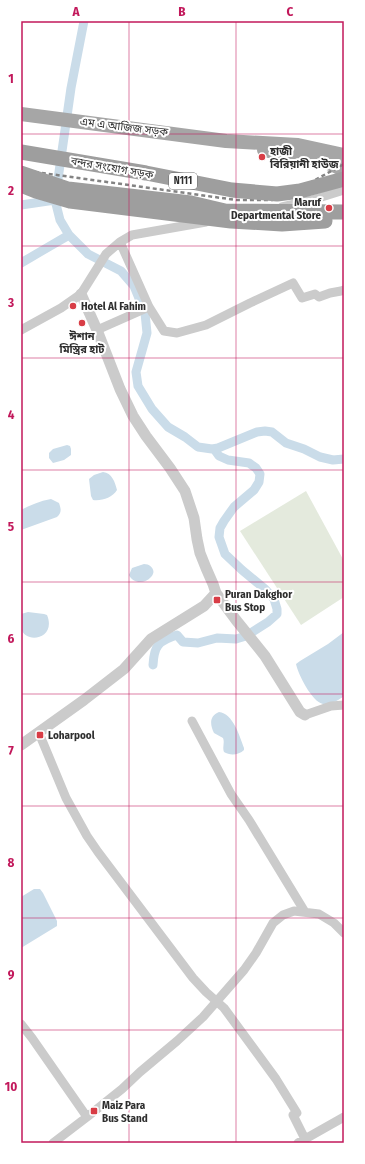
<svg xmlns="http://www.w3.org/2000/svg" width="365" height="1164" font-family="'Fira Sans Condensed','Noto Sans Bengali',sans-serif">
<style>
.green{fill:#e4eadd}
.water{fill:#cadce9}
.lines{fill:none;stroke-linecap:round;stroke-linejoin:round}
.canal{stroke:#cadce9;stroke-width:9}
.minor{stroke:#cbcbcb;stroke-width:9}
.tertiary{stroke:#cbcbcb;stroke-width:11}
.primary{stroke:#a6a6a6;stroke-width:14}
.rail{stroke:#838383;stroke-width:2.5;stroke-dasharray:4 3;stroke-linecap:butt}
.trunk-bridge{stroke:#9e9e9e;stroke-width:15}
.grid{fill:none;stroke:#c2185b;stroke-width:1;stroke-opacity:0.55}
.poi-dot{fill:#d83d46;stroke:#fff;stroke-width:1.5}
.labels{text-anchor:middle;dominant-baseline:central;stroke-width:4;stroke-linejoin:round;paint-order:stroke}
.shield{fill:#fff;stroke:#6d6d6d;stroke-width:1}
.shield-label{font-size:10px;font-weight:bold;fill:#2e2e2e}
.street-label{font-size:11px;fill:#2e2e2e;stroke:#fff}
.poi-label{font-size:11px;font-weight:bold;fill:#2e2e2e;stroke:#fff;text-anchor:start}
.neatline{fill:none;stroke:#c2185b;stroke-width:1.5}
.grid-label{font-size:13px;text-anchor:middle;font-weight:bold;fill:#c2185b}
</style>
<rect width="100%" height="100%" fill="#fff"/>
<path class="green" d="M306,491l38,70v36l-43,28 -61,-94z"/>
<path class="water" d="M67,445l3,1 1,3v6l-7,5 -11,3 -4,-5v-5l4,-4z
M103,472c9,1 12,10 14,18 -5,8 -15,11 -24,10l-2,-4 -2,-17 5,-4z
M51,499l8,4c2,6 3,9 -2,14l-36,13v-20c9,-5 19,-9 30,-11z
M144,564c7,0 13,7 7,13 -6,7 -18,7 -22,-2l3,-7z
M28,612l16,2 3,1c10,24 -22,30 -26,13 -1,-4 0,-10 0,-14z
M344,632v64c-5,4 -14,9 -21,8 -11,-2 -25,-30 -27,-40l4,-3 28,-17z
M219,712c14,1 21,25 25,36v2c-5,5 -14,6 -20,2 -2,-5 1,-9 -1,-14l-9,-5c-4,-8 -5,-17 5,-21z
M34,889h6l3,4 14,28v5l-36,22v-51z"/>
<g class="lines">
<path class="canal" d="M84,21l-13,67 -16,112 5,20 9,15 19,19 33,17 13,15 11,27 2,20 -11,39 2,14 14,23 16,18 17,10 13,10 14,2 6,-1 39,-16 8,-1 7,1 14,11 18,6 16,8 13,3 11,-1
M21,205l34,-5
M21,263l48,-28
M153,665c1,-19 5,-24 24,-30l6,7 15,1 19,-5 19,1 10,-3 22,-14 9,-8v-5l-3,-10 -9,-10 -23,-19 -17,-16 -6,-17 1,-9 4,-7 10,-14 20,-17 5,-8 1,-8 -4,-6 -7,-5 -21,-3 -9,-4 -5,-7"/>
<path class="minor" d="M282,207l30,-7 32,-10
M120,242l29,65 15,24 13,2 29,-8 44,-22 43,-20 9,15 13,-4 4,3 11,-4 11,-2 3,-1
M21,330l40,-22 20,-14 25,-40 14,-12 12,-7 74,-13
M97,330l52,-23
M305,715l26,-9 13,-1
M192,721l39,73 18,26 56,92
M39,733l27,65 21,38 11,16 95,126 13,14 18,16 52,71 21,34 -4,2 12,24
M21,1024l11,14 55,79 -34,26
M87,1117l35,-28 18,-17 37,-31 26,-24 41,-47 12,-17 17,-30 10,-8 11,-4 25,3 15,9 10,10
M298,1143l46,-26"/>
<path class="tertiary" d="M81,294l16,36 23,59 13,27 13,20 24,32 15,23 9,27 3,21 3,14 6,15 7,16 3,9 20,27 29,36 35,56 5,3
M21,745l63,-45 40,-31 27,-30 53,-33 12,-13"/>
<path class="primary" d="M21,114l205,27 72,4 46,10
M264,150c21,4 63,8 80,21"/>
<path class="rail" d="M21,170l215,30h36l34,-15 38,-21"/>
<path class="trunk-bridge" d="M21,152l125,21 86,17 45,4 23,-3 44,-12
M21,173l47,16 123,14 34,8 119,1
M21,185l15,6 34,10 161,20 51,3 43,-3"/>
</g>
<path class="grid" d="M129,21v1122M236,21v1122M21,134h323M21,246h323M21,358h323M21,470h323M21,582h323M21,694h323M21,806h323M21,918h323M21,1030h323"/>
<g class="poi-dot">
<circle cx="262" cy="157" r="4"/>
<circle cx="329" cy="208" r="4"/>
<circle cx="73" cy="306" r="4"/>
<circle cx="82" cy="323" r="4"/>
<rect x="213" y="596" width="8" height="8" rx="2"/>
<rect x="36" y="731" width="8" height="8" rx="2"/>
<rect x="90" y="1107" width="8" height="8" rx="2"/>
</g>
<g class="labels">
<rect class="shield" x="169" y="173" width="28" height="16" rx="3"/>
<g class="shield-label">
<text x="183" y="181">N111</text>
</g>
<g class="street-label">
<text transform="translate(124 127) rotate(7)">এম এ আজিজ সড়ক</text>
<text transform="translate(112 168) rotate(10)">বন্দর সংযোগ সড়ক</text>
</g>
<g class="poi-label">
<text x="270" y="151">হাজী<tspan x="270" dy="13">বিরিয়ানী হাউজ</tspan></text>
<text x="321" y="202" text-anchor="end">Maruf<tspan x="321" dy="13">Departmental Store</tspan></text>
<text x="81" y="306">Hotel Al Fahim</text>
<text x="82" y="336" text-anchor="middle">ঈশান<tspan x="82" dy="13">মিস্ত্রির হাট</tspan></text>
<text x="225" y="594">Puran Dakghor<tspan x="225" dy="13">Bus Stop</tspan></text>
<text x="48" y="735">Loharpool</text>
<text x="102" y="1105">Maiz Para<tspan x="102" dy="13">Bus Stand</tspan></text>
</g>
</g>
<rect width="365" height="1164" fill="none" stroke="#ffffff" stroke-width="44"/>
<rect x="22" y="22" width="321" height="1120" class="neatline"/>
<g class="grid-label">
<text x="76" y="16">A</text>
<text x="182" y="16">B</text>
<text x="290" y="16">C</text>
<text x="11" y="83">1</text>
<text x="11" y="195">2</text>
<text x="11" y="307">3</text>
<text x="11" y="419">4</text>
<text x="11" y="531">5</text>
<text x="11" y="643">6</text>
<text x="11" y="755">7</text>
<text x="11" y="867">8</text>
<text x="11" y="979">9</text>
<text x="11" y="1091">10</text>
</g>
</svg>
